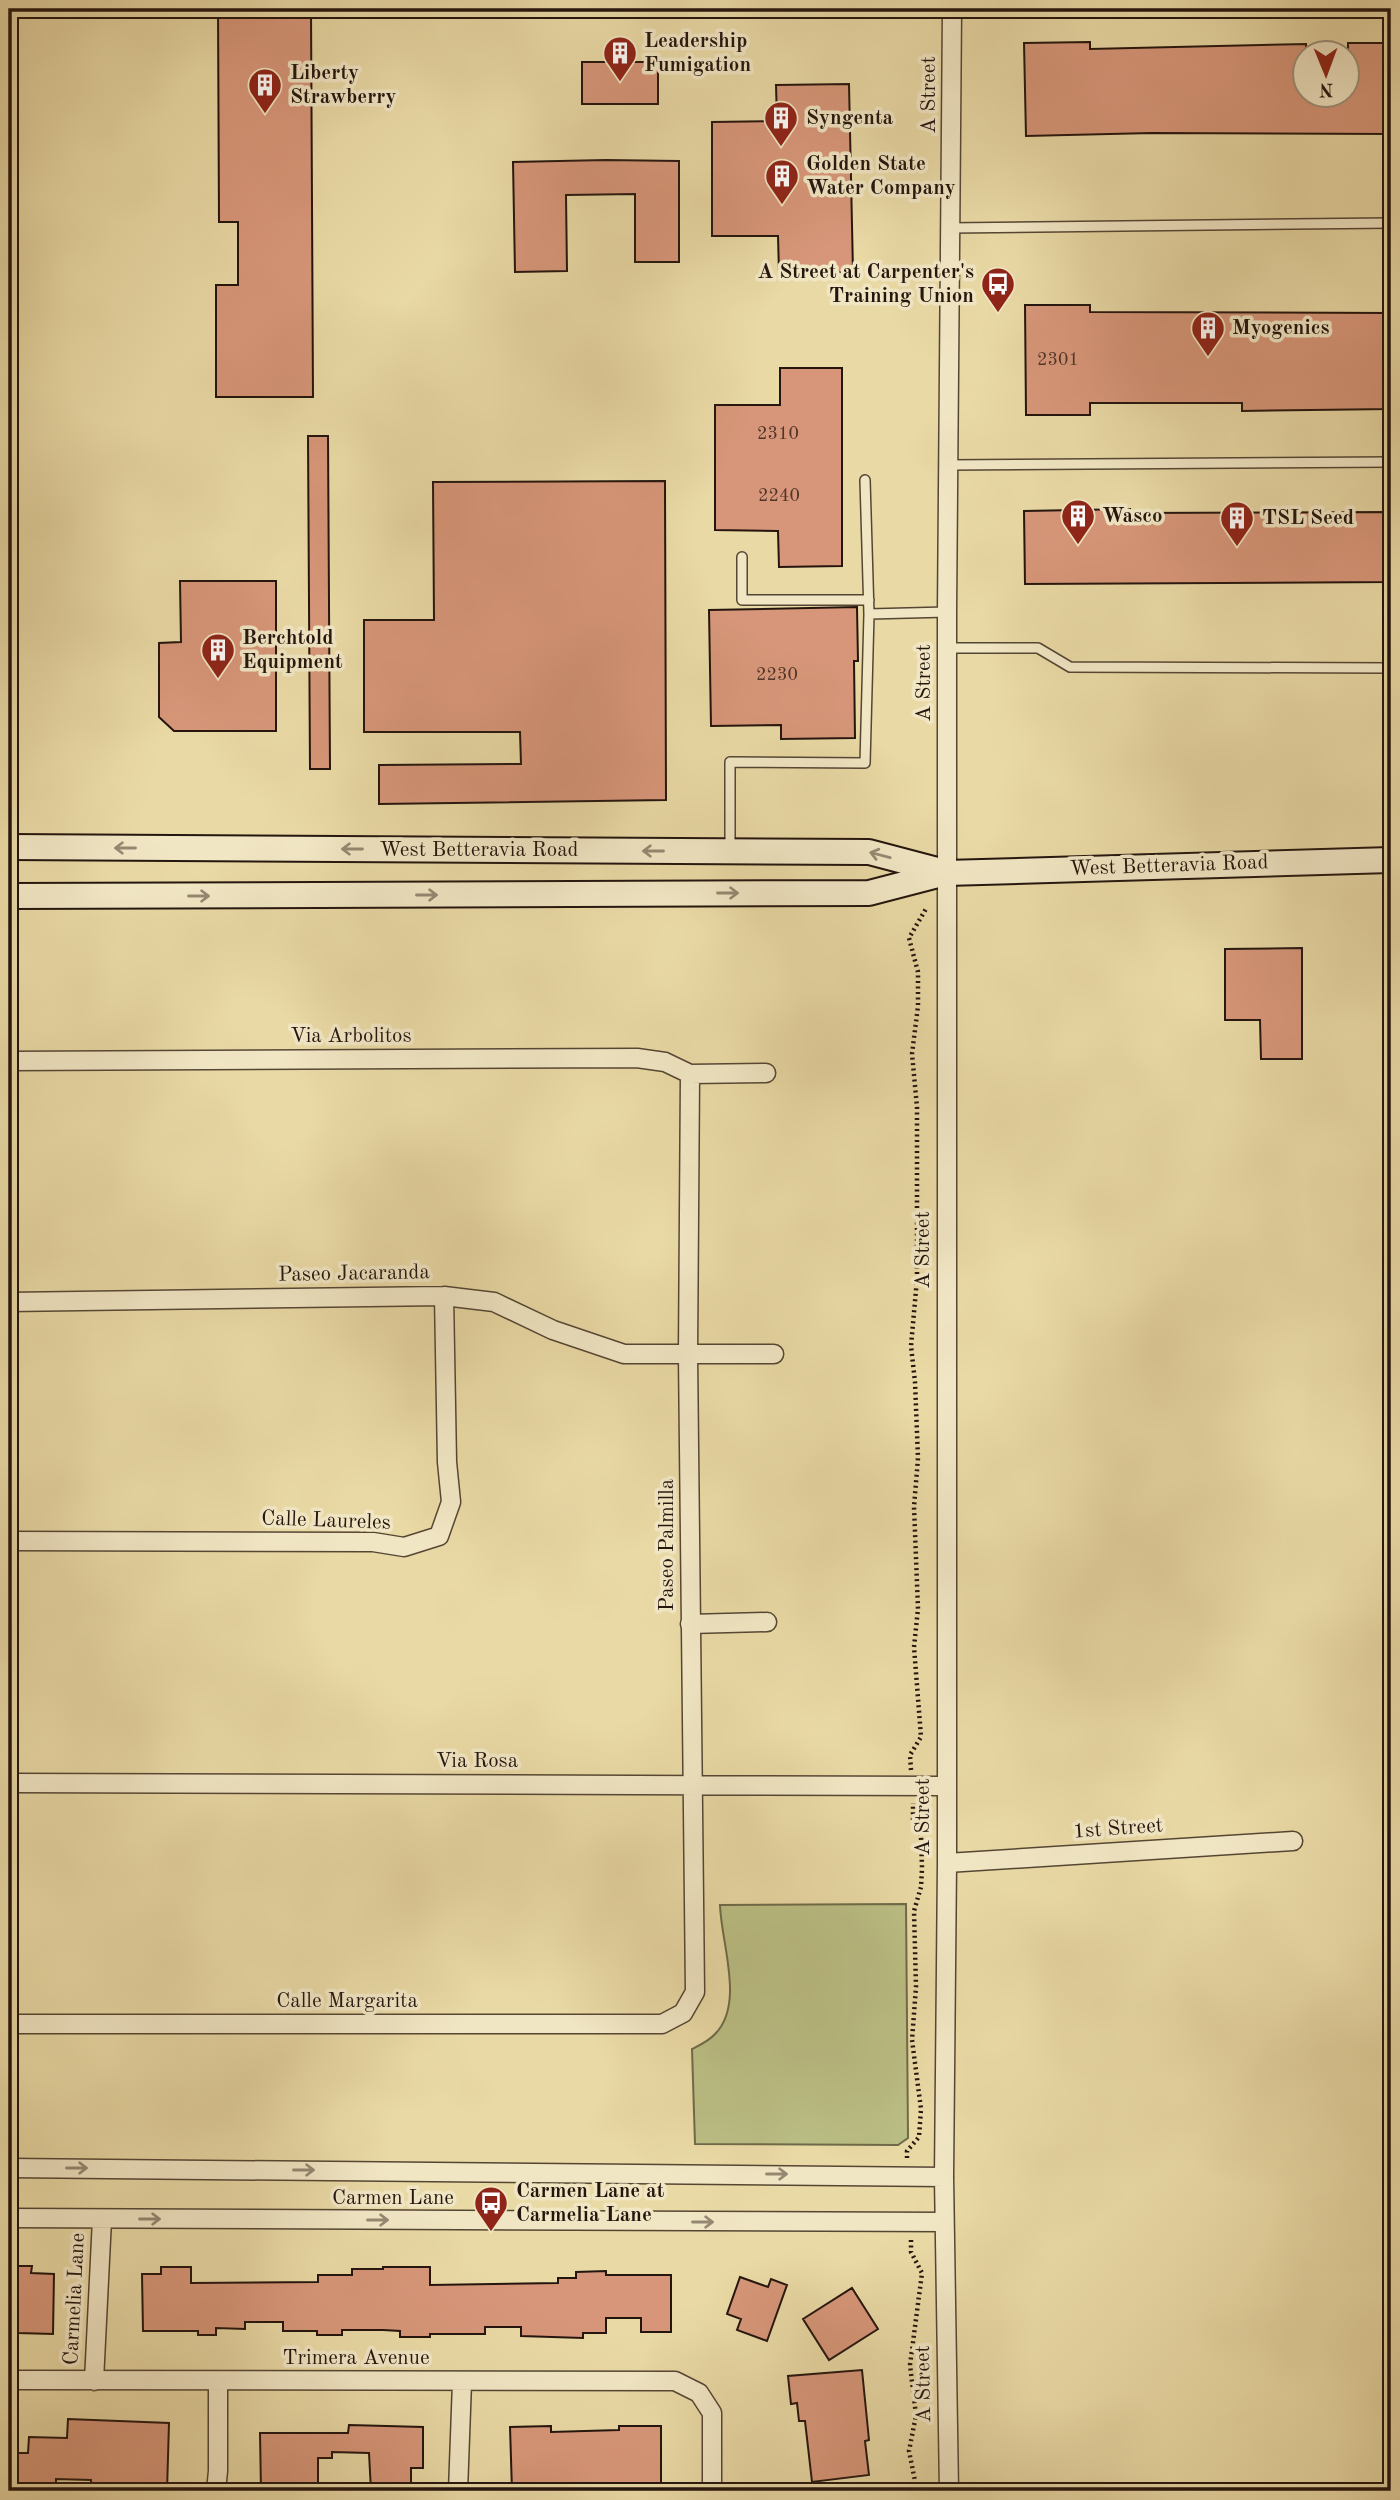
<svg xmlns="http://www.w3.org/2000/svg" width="1400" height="2500" font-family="'Old Standard TT',serif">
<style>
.green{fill:#babe84;stroke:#6f6a49;stroke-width:2}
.building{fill:#d79679;stroke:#24150e;stroke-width:2}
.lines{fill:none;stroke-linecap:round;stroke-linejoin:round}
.lane-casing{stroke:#554634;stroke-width:12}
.street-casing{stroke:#554634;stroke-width:21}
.secondary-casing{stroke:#24150e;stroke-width:28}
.path{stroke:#24150e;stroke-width:4.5;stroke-dasharray:2 3.5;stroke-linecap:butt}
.lane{stroke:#f1e6c4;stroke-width:9}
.street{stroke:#f1e6c4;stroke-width:18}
.secondary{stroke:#f1e6c4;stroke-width:24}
.oneway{stroke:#958872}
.labels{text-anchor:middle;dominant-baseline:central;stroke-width:7;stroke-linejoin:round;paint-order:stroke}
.number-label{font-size:18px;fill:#513529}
.poi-label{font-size:21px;font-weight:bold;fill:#24150e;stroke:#f1e6c4;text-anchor:start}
.street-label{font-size:21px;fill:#24150e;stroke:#f1e6c4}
</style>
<rect width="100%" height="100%" fill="#e9d9a5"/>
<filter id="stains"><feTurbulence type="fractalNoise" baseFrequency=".00286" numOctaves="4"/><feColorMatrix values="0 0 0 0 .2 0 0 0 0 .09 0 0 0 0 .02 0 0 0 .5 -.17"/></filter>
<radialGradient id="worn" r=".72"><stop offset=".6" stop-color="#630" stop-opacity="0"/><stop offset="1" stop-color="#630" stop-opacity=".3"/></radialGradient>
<path class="green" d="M906,1904l2,234 -10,7 -203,-1 -3,-95c8,-4 17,-8 23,-15 30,-30 6,-91 5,-129z"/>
<path class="building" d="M218,9h93l2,388h-97v-112h22v-63h-19z
M1090,42v7l216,-5v50h42v-51h43v91l-239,-1 -126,3 -2,-93z
M582,62h76v42h-76z
M849,84l4,188 -74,1 -1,-37h-66v-114l65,-1 -1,-36z
M606,160l73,1v101h-44v-68l-69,1 1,76 -52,1 -2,-110z
M1025,305h65v7l301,1v96l-149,2v-8h-152v12h-64z
M780,368h62v198l-63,1 -1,-36 -63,-1v-125h65z
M308,436h20l2,333h-20z
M665,481l1,319 -287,4v-39l142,-1 -1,-32h-156v-112h70l-1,-138z
M1130,509v4l261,-1v70l-366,2 -1,-73z
M180,581h96v150h-102l-15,-14v-74l22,-1z
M857,607l1,54h-4l1,77 -74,1v-14l-70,1 -2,-116z
M1302,948v111h-41l-1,-39h-35v-71z
M9,2266h23l-1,7 23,1 -1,60 -35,-1v-5l-9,-1z
M161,2267h30v16l127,-1v-7h34v-6h31v-2h47v18l128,-2v-5h18v-6l30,-1v4h65v57h-30v-14h-35v15h-23v5l-62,-2v-9h-36v7h-55v3h-30v-6l-17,-1h-41v5h-25v-4h-34v-9h-38v7l-29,-1v7h-18v-4h-55l-1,-57h19z
M740,2277l28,10 3,-8 16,6 -20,56 -30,-11 4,-11 -14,-5z
M852,2288l26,41 -49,31 -26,-41z
M862,2370l7,70 -4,1 4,34 -57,7 -7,-61h-6l-2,-18 -6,1 -3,-28z
M68,2419l101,4 -2,68 -76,-3v-8l-35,-1v11l-42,1 1,-38h13l1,-16 38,1z
M349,2425l74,2v41h-12v23h-40l-2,-38 -37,-1v6h-14v33h-57l-1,-58h88z
M551,2426v6l68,-2v-4h42v65h-42v-3l-107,3 -2,-64z"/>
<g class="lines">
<g class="lane-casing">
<path id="lane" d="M950,228l441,-5
M949,465l442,-3
M865,480l4,134
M742,557v43h127
M948,648h90l32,19 321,1
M730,850v-88l135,1 4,-149 78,-2"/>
</g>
<g class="street-casing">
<path id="street" d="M9,1061l628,-3 28,4 25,12 76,-1
M9,1302l435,-6 50,6 59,28 71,24h150
M9,1541l364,1 31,5 35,-11 12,-34 -4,-40 -3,-166
M690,1624l77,-2
M9,1783l937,3
M947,1863l346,-22
M9,2024h653l21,-11 12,-21 -7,-637 2,-281
M9,2168l935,9
M9,2218l935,4
M9,2380l666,1 24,12 13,20v78
M94,2381l8,-162
M216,2491l2,-20v-90
M458,2491l4,-109
M949,2491l-5,-314 3,-314v-1251l5,-603"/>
</g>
<g class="secondary-casing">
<path id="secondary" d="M9,847l860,5 76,20
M9,896l860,-3 77,-20 445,-13"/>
</g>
<path class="path" d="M911,1770l-1,-15 11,-18 -7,-90 4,-38 -4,-102 4,-49 -3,-76 -4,-36 6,-67v-172l-5,-53 6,-48v-34l-9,-34 18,-31
M907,2158v-7l12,-14 2,-28 -9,-69 4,-53 -2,-76 7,-24 1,-19 -1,-32 -8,-15v-18
M911,2240v12l11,21 -12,92 6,50 -7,36 8,40"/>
<use href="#lane" class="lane"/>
<use href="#street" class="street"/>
<use href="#secondary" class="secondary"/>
</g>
<defs><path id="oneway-shaft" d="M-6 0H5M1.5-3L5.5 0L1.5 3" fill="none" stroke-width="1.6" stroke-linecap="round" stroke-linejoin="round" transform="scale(1.75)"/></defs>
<g class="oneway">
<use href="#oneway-shaft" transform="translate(125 848) rotate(-180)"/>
<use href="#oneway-shaft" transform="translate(352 849) rotate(-180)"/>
<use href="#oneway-shaft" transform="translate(653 851) rotate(-180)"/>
<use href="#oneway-shaft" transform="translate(880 855) rotate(-165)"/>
<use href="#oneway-shaft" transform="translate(728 893)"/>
<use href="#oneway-shaft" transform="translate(427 895)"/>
<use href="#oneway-shaft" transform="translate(199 896)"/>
<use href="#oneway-shaft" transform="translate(77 2168)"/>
<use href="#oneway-shaft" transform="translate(304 2170)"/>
<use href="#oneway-shaft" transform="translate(777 2174)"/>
<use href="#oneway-shaft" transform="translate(150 2219)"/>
<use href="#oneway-shaft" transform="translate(378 2220)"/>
<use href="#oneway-shaft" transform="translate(703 2222)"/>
</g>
<defs>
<g id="building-pin" transform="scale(1.75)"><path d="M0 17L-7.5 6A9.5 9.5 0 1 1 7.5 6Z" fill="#8f2418" stroke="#f1e6c4"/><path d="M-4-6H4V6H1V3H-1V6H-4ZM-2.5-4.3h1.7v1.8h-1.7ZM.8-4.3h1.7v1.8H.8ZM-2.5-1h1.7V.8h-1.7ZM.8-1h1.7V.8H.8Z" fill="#fff"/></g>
<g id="bus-pin" transform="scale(1.75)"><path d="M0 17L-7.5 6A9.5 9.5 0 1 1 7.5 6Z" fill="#8f2418" stroke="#f1e6c4"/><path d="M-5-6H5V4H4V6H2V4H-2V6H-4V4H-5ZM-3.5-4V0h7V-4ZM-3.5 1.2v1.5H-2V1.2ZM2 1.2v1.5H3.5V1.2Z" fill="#fff"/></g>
</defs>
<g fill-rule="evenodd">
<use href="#building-pin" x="620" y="53"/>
<use href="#building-pin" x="265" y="85"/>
<use href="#building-pin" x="781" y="118"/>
<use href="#building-pin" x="782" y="176"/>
<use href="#bus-pin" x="998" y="284"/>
<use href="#building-pin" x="1208" y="328"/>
<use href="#building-pin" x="1078" y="516"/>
<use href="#building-pin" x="1237" y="518"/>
<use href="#building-pin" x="218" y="650"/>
<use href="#bus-pin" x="491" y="2203"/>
</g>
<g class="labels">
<g class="number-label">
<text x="1058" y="360">2301</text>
<text x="778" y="434">2310</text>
<text x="779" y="496">2240</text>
<text x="777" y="675">2230</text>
</g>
<g class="poi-label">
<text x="644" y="41">Leadership<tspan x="644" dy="24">Fumigation</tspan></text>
<text x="290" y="73">Liberty<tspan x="290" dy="24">Strawberry</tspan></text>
<text x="806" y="118">Syngenta</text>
<text x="806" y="164">Golden State<tspan x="806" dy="24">Water Company</tspan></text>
<text x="974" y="272" text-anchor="end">A Street at Carpenter's<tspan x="974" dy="24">Training Union</tspan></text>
<text x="1232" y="328">Myogenics</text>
<text x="1102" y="516">Wasco</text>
<text x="1262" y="518">TSL Seed</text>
<text x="242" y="638">Berchtold<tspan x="242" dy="24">Equipment</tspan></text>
<text x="516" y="2191">Carmen Lane at<tspan x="516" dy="24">Carmelia Lane</tspan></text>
</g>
<g class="street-label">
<text transform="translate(929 95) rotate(-90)">A Street</text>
<text transform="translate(924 683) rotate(-90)">A Street</text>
<text x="479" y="850">West Betteravia Road</text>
<text transform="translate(1169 866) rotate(-2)">West Betteravia Road</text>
<text x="351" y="1036">Via Arbolitos</text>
<text transform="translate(923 1250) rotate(-90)">A Street</text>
<text transform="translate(354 1274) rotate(-1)">Paseo Jacaranda</text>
<text transform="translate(326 1521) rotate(2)">Calle Laureles</text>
<text transform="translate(667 1545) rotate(-90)">Paseo Palmilla</text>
<text x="477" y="1761">Via Rosa</text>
<text transform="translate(923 1817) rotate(-90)">A Street</text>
<text transform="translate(1118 1829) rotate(-4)">1st Street</text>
<text x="347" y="2001">Calle Margarita</text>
<text x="393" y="2198">Carmen Lane</text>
<text transform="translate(75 2299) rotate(-87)">Carmelia Lane</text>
<text x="356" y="2358">Trimera Avenue</text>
<text transform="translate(924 2384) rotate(-91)">A Street</text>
</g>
</g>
<rect width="1400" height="2500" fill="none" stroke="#e9d9a5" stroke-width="35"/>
<rect x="10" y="10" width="1379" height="2479" fill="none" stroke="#24150e" stroke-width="3.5"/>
<rect x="18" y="18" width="1365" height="2465" fill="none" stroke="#24150e" stroke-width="2"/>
<g transform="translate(1326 74) rotate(179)"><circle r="33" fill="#f1e6c4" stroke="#9f927b" stroke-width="2"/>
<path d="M0-5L12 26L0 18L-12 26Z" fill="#8f2418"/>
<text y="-10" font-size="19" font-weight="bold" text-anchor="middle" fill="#24150e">N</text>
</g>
<rect width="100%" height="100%" filter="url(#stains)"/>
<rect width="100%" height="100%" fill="url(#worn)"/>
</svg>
